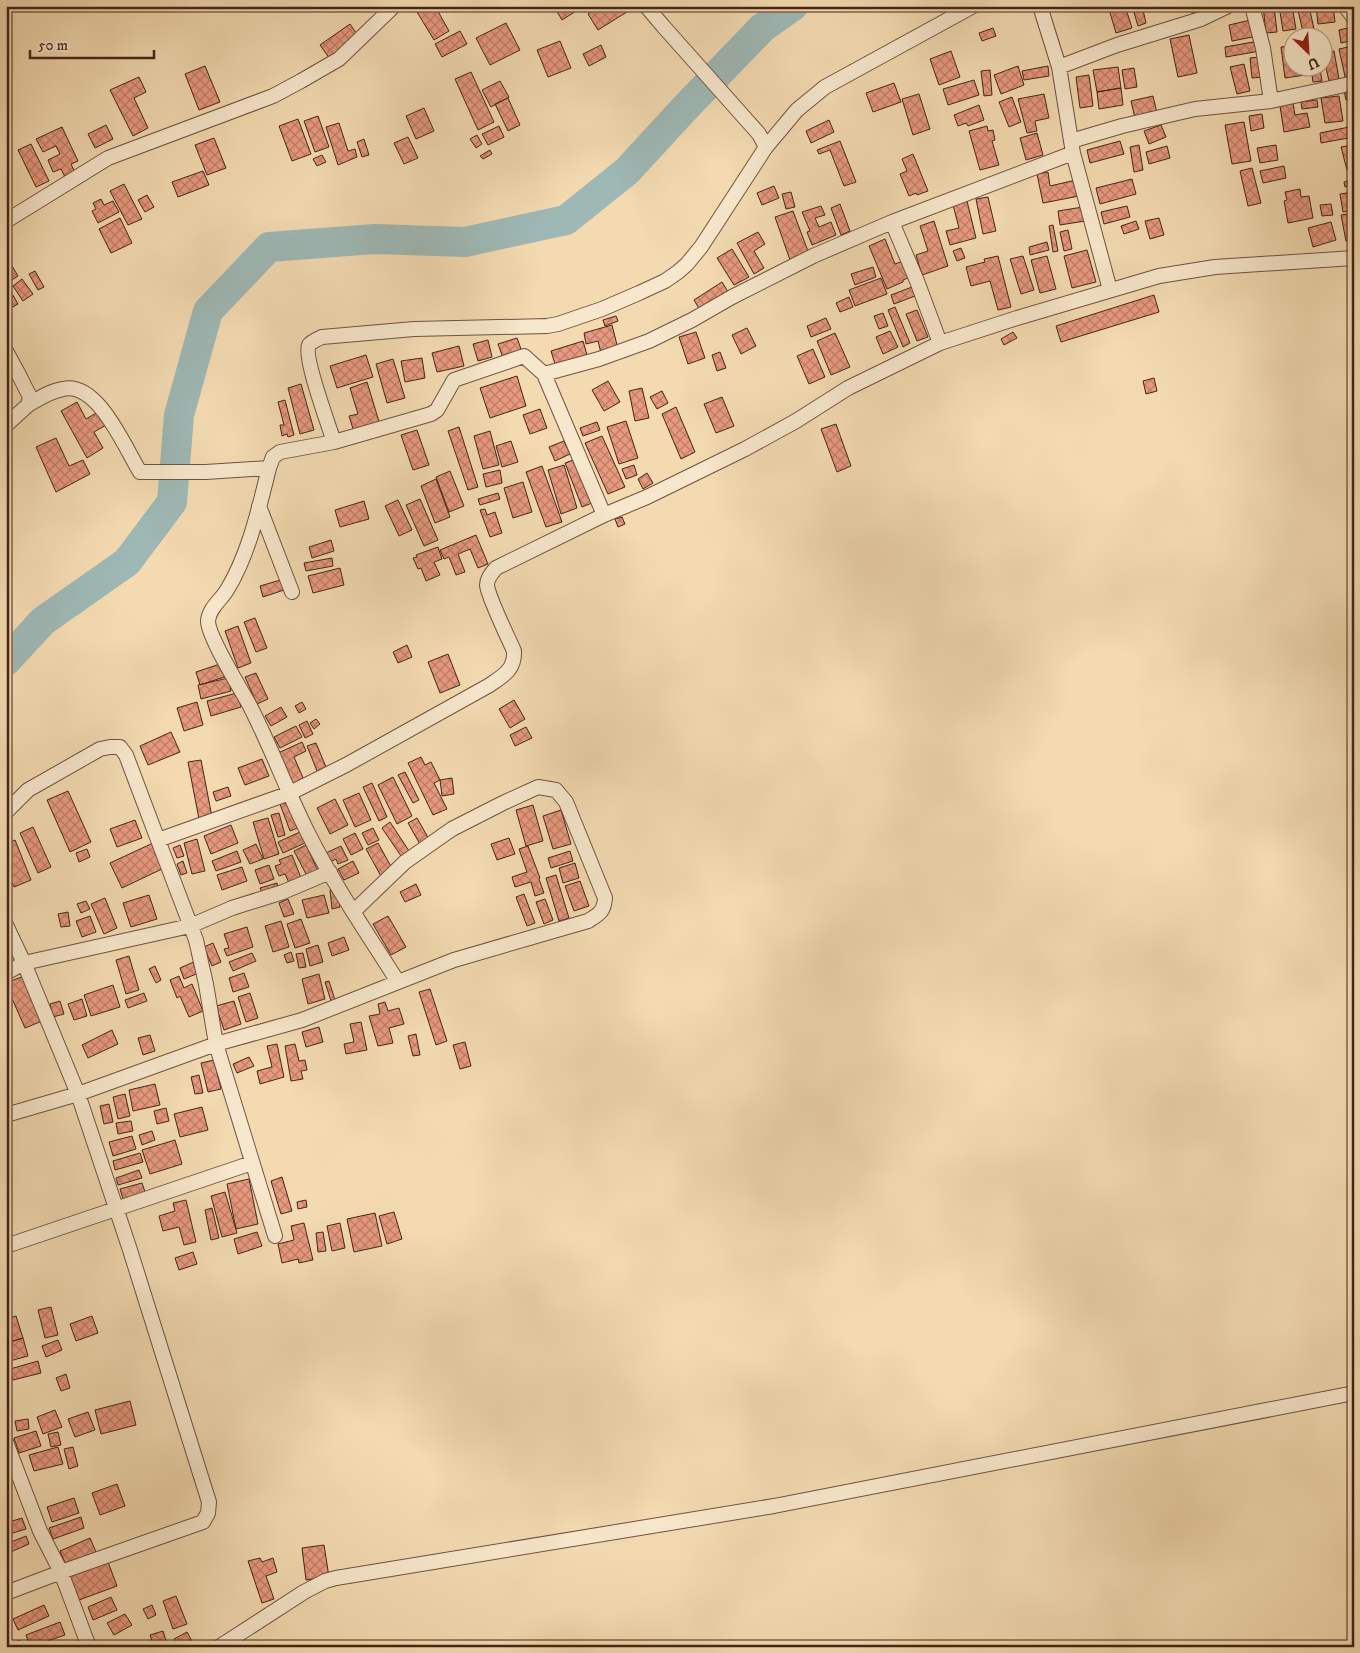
<svg xmlns="http://www.w3.org/2000/svg" width="1360" height="1653" font-family="'IM FELL DW Pica',serif">
<style>
.lines{fill:none;stroke-linecap:round;stroke-linejoin:round}
.river{stroke:#9eb8b5;stroke-width:30}
.building{fill:url(#building-cross-hatch);stroke:#442519}
.minor-casing{stroke:#70523f;stroke-width:16}
.minor{stroke:#f7e7cc;stroke-width:14}
</style>
<defs>
<pattern id="building-cross-hatch" width="8" height="8" patternUnits="userSpaceOnUse" patternTransform="scale(1.25)"><rect width="8" height="8" fill="#e8997f"/><path d="M0 0l8 8M0 8l8-8" fill="none" stroke="#be7d67"/></pattern>
</defs>
<rect width="100%" height="100%" fill="#f3dab1"/>
<filter id="stains"><feTurbulence type="fractalNoise" baseFrequency=".004" numOctaves="4"/><feColorMatrix values="0 0 0 0 .2 0 0 0 0 .09 0 0 0 0 .02 0 0 0 .5 -.17"/></filter>
<radialGradient id="worn" r=".72"><stop offset=".6" stop-color="#630" stop-opacity="0"/><stop offset="1" stop-color="#630" stop-opacity=".3"/></radialGradient>
<g class="lines">
<path class="river" d="M6,661l37,-40 84,-59 45,-60 7,-87 29,-104 61,-64 106,-8 90,3 101,-22 61,-49 58,-63 77,-80 31,-22"/>
</g>
<path class="building" d="M427,6h8l14,25 -15,9 -17,-28z
M561,6h23l-22,14 -6,-10z
M601,6h26l3,4 -32,20 -10,-16z
M1108,6h17l7,22 -16,5z
M1132,6h10l4,17 -8,3z
M1191,6h31v1l-30,6z
M1263,6h11l3,26 -11,1z
M1279,6h13l4,23 -13,2z
M1297,6h12l5,23 -11,3z
M1316,6h17l2,16 -17,2z
M1255,19l3,17 -26,5 -3,-16z
M506,23l14,27 -30,15 -14,-27z
M350,24l10,15 -30,20 -10,-14z
M993,28l3,8 -14,5 -3,-8z
M1348,28l2,13 -9,2 -2,-13z
M460,31l7,13 -25,13 -7,-13z
M1189,35l8,38 -19,4 -8,-38z
M560,41l11,27 -23,9 -11,-27z
M1259,41l1,10 -34,6 -1,-10z
M601,45l5,12 -17,9 -6,-12z
M1292,46v22h11l2,7 -20,3 -4,-31z
M1353,46l1,33 -8,2 -7,-32z
M951,51l9,26 -21,8 -9,-26z
M1334,51l5,28 -10,2 -6,-27z
M1260,57l3,20 -11,1 -2,-20z
M1244,64l6,27 -13,3 -7,-27z
M205,66l15,36 -21,8 -14,-36z
M1018,66l6,19 -23,9 -7,-19z
M1048,66l1,10 -25,4 -2,-9z
M1118,67l3,21 -24,4 -4,-22z
M1134,68l3,19 -12,2 -3,-19z
M1311,68h9l2,13 -9,1z
M990,70l2,25 -8,1 -3,-25z
M471,72l23,50 -16,8 -23,-51z
M1089,75l4,31 -13,2 -4,-31z
M139,77l7,15 -12,6 14,30 -15,8 -23,-46z
M974,80l5,15 -31,10 -5,-16z
M500,81l9,16 -18,10 -9,-17z
M894,83l7,19 -28,10 -7,-19z
M1121,88l2,17 -24,4 -2,-17z
M1354,89v10l-8,1 -2,-10z
M919,94l11,35 -17,6 -11,-36z
M1044,94l5,24 -14,3 2,10 -10,2 -9,-34z
M1153,96l4,17 -22,5 -4,-17z
M1339,96l4,25 -18,2 -4,-25z
M1012,97l9,25 -12,5 -10,-25z
M508,98l12,27 -12,6 -13,-27z
M1317,100l1,7 -16,2 -1,-7z
M1293,103l2,12 12,-2 3,14 -26,5 -4,-26z
M979,105l5,15 -16,6 -2,-3 -8,3 -4,-11z
M424,108l10,23 -18,8 -10,-23z
M1262,114l2,14 -13,3 -2,-15z
M318,116l11,31 -14,5 -11,-31z
M298,119l13,35 -19,7 -13,-35z
M829,120l5,12 -23,11 -5,-12z
M1244,122l7,39 -19,3 -7,-39z
M339,123l9,28 7,-2 2,8 -19,8 -12,-38z
M106,125l7,14 -18,9 -7,-14z
M1161,125l5,12 -17,7 -5,-13z
M499,126l5,11 -16,8 -6,-11z
M987,126l1,5 5,-1 2,10 -3,1 7,24 -19,5 -11,-39z
M1354,126v11l-33,6 -1,-10z
M62,127l16,34 -7,3 4,9 -10,4 -4,-8 -8,3 -5,-12 12,-6 -4,-8 -13,6 -7,-13z
M1037,133l6,22 -17,5 -6,-22z
M477,135l5,9 -6,4 -6,-9z
M408,137l10,21 -14,6 -10,-21z
M214,138l12,30 -19,7 -12,-30z
M364,139l5,16 -7,2 -5,-15z
M840,141l16,41 -12,4 -14,-36 -11,4 -2,-4z
M1120,141l4,13 -34,9 -3,-13z
M31,144l18,37 -13,6 -18,-37z
M1139,145l4,25 -9,2 -4,-25z
M1276,145l2,15 -18,3 -3,-15z
M1354,145v10l-3,1 3,12 -7,2 -6,-23z
M1167,146l3,12 -21,6 -3,-12z
M490,150l2,4 -9,5 -3,-3z
M913,154l15,37 -11,4 -1,-2 -7,3 -9,-22 7,-3 -5,-12z
M322,155l4,7 -9,4 -4,-7z
M1284,166l2,12 -23,5 -3,-12z
M1252,168l9,35 -13,3 -8,-35z
M203,171l6,14 -31,12 -6,-15z
M1048,172l2,14 26,-6 3,16 -36,7 -6,-29z
M1132,179l4,15 -36,10 -4,-16z
M1354,179v5l-9,3 -1,-5z
M124,184l18,35 -14,6 -18,-34z
M774,186l5,12 -17,7 -5,-12z
M1300,189l1,8 8,-1 4,22 -25,5 -4,-22 3,-1 -2,-8z
M791,192l4,15 -9,2 -4,-15z
M1354,192v18l-11,2 -3,-18z
M147,195l7,12 -9,5 -7,-12z
M988,197l8,34 -13,3 -7,-35z
M101,199l3,6 9,-4 6,11 -21,11 -6,-12 4,-2 -3,-6z
M967,201l9,37 -26,7 -4,-14 13,-3 -6,-23z
M840,204l10,27 -9,4 -10,-27z
M1331,204l2,11 -11,1 -2,-11z
M821,206l4,9 -10,3 4,9 12,-5 5,13 -24,10 -5,-13 3,-1 -8,-19z
M1127,206l3,11 -26,7 -3,-12z
M1083,207l2,14 -25,4 -2,-14z
M793,211l16,43 -19,6 -15,-43z
M1354,213v26l-8,2 -5,-26z
M120,218l12,25 -21,10 -12,-24z
M1159,218l5,17 -14,4 -5,-18z
M934,221l14,45 -26,9 -6,-20 12,-4 -8,-25z
M1136,221l3,8 -15,5 -3,-8z
M1331,222l5,18 -23,7 -5,-19z
M1053,225l5,26 -5,1 -4,-26z
M1068,230l4,19 -8,2 -4,-19z
M758,232l7,12 -11,7 10,17 -10,6 -17,-31z
M885,239l10,25 8,-3 7,16 -7,3v2l-16,7 -18,-43z
M1047,242l2,8 -19,5 -1,-8z
M961,248l4,10 -8,3 -4,-10z
M732,249l17,28 -15,8 -17,-27z
M1087,250l9,32 -24,6 -8,-32z
M998,256l13,51 -13,3 -8,-29 -19,5 -5,-19 19,-5 -1,-3z
M1023,256l11,34 -13,4 -11,-35z
M1047,256l9,33 -16,4 -9,-33z
M9,261l9,15 -12,8v-22z
M873,267l3,10 -21,8 -4,-11z
M35,271l9,16 -6,3 -9,-16z
M881,278l6,16 -32,12 -6,-16z
M22,279l11,15 -10,7 -10,-15z
M722,282l6,10 -28,18 -6,-10z
M912,287l3,9 -21,8 -3,-9z
M11,292l7,12 -12,7v-17z
M1154,295l5,17 -98,30 -5,-16z
M849,297l4,10 -13,5 -4,-9z
M895,307l15,36 -7,4 -15,-37z
M917,310l11,27 -11,4 -11,-27z
M883,313l5,13 -9,3 -5,-13z
M616,316l2,5 -13,5 -2,-6z
M826,318l5,11 -20,8 -4,-11z
M612,325l6,24 -17,4 -3,-12 -12,3 -2,-11z
M747,328l9,18 -15,8 -9,-19z
M890,331l8,16 -15,7 -7,-17z
M696,332l9,26 -17,6 -9,-27z
M1013,332l4,6 -13,7 -3,-6z
M835,333l15,34 -19,8 -14,-34z
M517,338l5,14 -19,6 -5,-14z
M488,340l4,17 -14,4 -5,-17z
M583,341l4,14 -32,9 -4,-13z
M459,346l5,20 -27,6 -5,-19z
M813,349l12,28 -16,7 -12,-28z
M720,352l6,16 -9,3 -5,-16z
M366,355l7,22 -36,11 -7,-22z
M422,358l3,20 -20,4 -4,-21z
M393,359l12,39 -18,5 -11,-39z
M517,376l9,30 -36,12 -10,-30z
M1154,378l3,13 -11,3 -3,-13z
M608,381l12,21 -16,9 -12,-21z
M367,382l13,43 -26,7 -5,-16 9,-2 -8,-26z
M301,384l13,46 -14,4 -12,-46z
M642,388l7,30 -14,3 -6,-30z
M662,391l6,12 -11,6 -7,-12z
M722,397l12,29 -18,7 -12,-29z
M285,400l9,35 -6,2 -1,-3 -5,2 -2,-11h4l-6,-23z
M77,402l9,17 12,-7 8,13 -12,7 9,16 -16,10 -26,-47z
M676,407l19,45 -14,7 -19,-45z
M540,409l7,19 -17,6 -7,-19z
M626,421l12,37 -19,6 -12,-37z
M597,422l3,8 -17,6 -3,-8z
M836,424l15,42 -14,6 -16,-43z
M459,427l19,60 -10,3 -20,-59z
M417,430l12,35 -16,5 -12,-35z
M490,431l9,34 -16,4 -9,-33z
M602,436l23,51 -17,7 -23,-51z
M56,438l13,28 14,-6 7,14 -34,18 -20,-45z
M511,441l7,21 -16,5 -6,-21z
M564,441l6,13 -15,7 -6,-14z
M579,458l18,43 -15,6 -17,-44z
M564,465l13,43 -16,6 -13,-44z
M634,465l3,10 -11,4 -4,-10z
M542,466l20,56 -16,5 -20,-55z
M500,470l2,13 -16,4 -3,-13z
M450,471l14,35 -15,6 -13,-35z
M647,473l6,10 -10,6 -5,-10z
M436,479l14,38 -15,6 -14,-37z
M523,482l9,30 -19,6 -9,-30z
M498,493l2,6 -20,6 -2,-6z
M420,499l18,41 -14,6 -18,-41z
M398,500l14,30 -13,6 -14,-30z
M364,501l5,18 -29,8 -5,-17z
M485,509l2,6 8,-3 7,21 -12,4 -10,-27z
M622,517l3,7 -7,3 -3,-8z
M476,535l12,29 -10,4 -8,-19 -12,5 7,18 -9,3 -7,-18 -5,2 -4,-9z
M331,540l3,11 -22,7 -3,-11z
M438,547l4,12 -8,3 6,13 -14,6 -5,-13 -3,1 -5,-11 4,-1 -1,-2z
M332,558l1,8 -27,5 -2,-8z
M340,568l4,17 -31,8 -5,-17z
M284,579l3,10 -24,8 -3,-11z
M255,618l12,30 -11,4 -12,-30z
M238,626l13,37 -13,5 -13,-37z
M407,645l5,12 -14,6 -5,-11z
M448,654l12,31 -20,8 -12,-31z
M223,663l4,13 -27,9 -4,-13z
M256,673l12,26 -11,5 -12,-27z
M228,678l3,13 -30,8 -3,-14z
M237,693l4,14 -30,9 -4,-15z
M514,700l11,19 -15,9 -11,-19z
M197,702l6,23 -19,6 -7,-23z
M302,702l4,7 -7,4 -4,-7z
M281,707l6,10 -16,9 -6,-10z
M316,719l4,5 -6,5 -4,-6z
M307,721l6,13 -8,4 -6,-13z
M296,726l6,11 -22,11 -6,-11z
M526,727l6,11 -17,8 -5,-11z
M171,732l9,20 -32,13 -8,-19z
M302,742l4,9 -12,6 10,23 -13,6 -15,-32z
M316,743l10,24 -9,4 -10,-25z
M421,757l4,8 6,-3 9,18 -6,3 13,26 -14,6 -25,-52z
M262,759l7,17 -24,9 -7,-17z
M201,760l11,57 -13,2 -11,-57z
M405,772l14,28 -6,3 -15,-28z
M393,777l19,39 -15,8 -19,-39z
M452,778l2,16 -12,2 -2,-16z
M372,783l15,34 -8,4 -16,-34z
M228,787l3,9 -15,5 -3,-9z
M68,791l23,51 -21,10 -23,-52z
M359,793l12,27 -16,7 -12,-27z
M335,799l13,26 -18,9 -13,-26z
M289,801l11,26 -10,4 -10,-27z
M533,805l10,36 -17,5 -10,-36z
M561,810l10,34 -18,5 -10,-33z
M279,813l6,22 -7,2 -7,-22z
M268,818l11,36 -15,5 -11,-37z
M417,818l13,23 -9,5 -13,-23z
M135,820l7,18 -25,9 -7,-18z
M390,822l19,29 -8,5 -19,-28z
M231,825l7,18 -27,11 -7,-18z
M33,827l18,40 -13,6 -18,-40z
M373,828l6,12 -11,5 -6,-12z
M300,832l5,11 -22,10 -5,-11z
M355,833l8,16 -12,6 -8,-16z
M509,838l6,16 -18,6 -6,-16z
M197,839l8,32 -13,3 -8,-31z
M15,840l16,40 -17,7 -8,-17v-26z
M153,843l11,25 -42,20 -12,-25z
M378,843l16,29 -12,6 -16,-29z
M256,844l7,15 -13,5 -7,-14z
M180,845l4,11 -7,2 -4,-10z
M306,845l12,26 -11,5 -13,-25z
M341,846l7,14 -10,4 -2,-5 -6,3 -4,-9z
M528,846l12,32 -1,1 5,14 -9,3 -4,-14 -16,5 -3,-10 15,-5 -8,-23z
M87,849l3,8 -11,5 -3,-9z
M237,851l4,11 -25,9 -4,-10z
M570,851l3,10 -22,7 -3,-10z
M292,855l9,23 -12,5 -4,-9 -6,2 -4,-10 6,-2 -2,-4z
M183,861l4,12 -6,2 -4,-11z
M353,861l6,12 -15,7 -6,-11z
M575,863l4,15 -16,5 -4,-15z
M269,865l5,14 -14,5 -5,-14z
M242,867l5,14 -25,9 -5,-15z
M556,875l13,43 -10,3 -13,-43z
M580,881l9,25 -15,5 -9,-25z
M277,883l1,4 -16,6 -2,-5z
M416,884l5,11 -16,7 -5,-10z
M338,889l2,18 -8,2 -2,-19z
M524,894l11,29 -8,3 -11,-29z
M149,895l8,24 -26,8 -8,-24z
M324,895l5,18 -22,5 -5,-18z
M105,898l12,30 -13,6 -13,-30z
M288,899l6,15 -10,3 -5,-14z
M545,899l8,21 -9,4 -8,-22z
M86,901l4,8 -9,4 -4,-9z
M68,912l2,14 -9,1 -3,-13z
M90,916l6,16 -14,5 -6,-16z
M388,916l18,31 -15,8 -18,-31z
M301,919l9,24 -15,5 -8,-24z
M281,921l8,26 -16,5 -8,-26z
M247,927l6,20 -26,9 -3,-7 5,-1 -5,-14z
M344,937l5,13 -17,6 -4,-13z
M213,943l8,19 -9,4 -8,-19z
M318,945l5,17 -13,4 -4,-17z
M291,952l3,9 -7,2 -3,-8z
M252,953l4,8 -23,10 -4,-9z
M303,953l3,14 -7,1 -3,-14z
M129,956l10,34 -13,4 -10,-34z
M196,961l5,11 -17,7 -4,-11z
M155,966l6,14 -5,3 -7,-14z
M244,973l5,14 -16,5 -4,-14z
M319,974l6,25 -17,5 -6,-25z
M24,976l18,45 -17,7 -19,-43v-2z
M179,976l5,12 8,-4 11,27 -14,6 -9,-21 -3,2 -7,-18z
M329,981l6,19 -4,1 -6,-19z
M113,985l7,22 -29,9 -7,-21z
M430,989l17,52 -11,4 -17,-53z
M144,993l3,8 -19,7 -3,-8z
M250,993l8,25 -12,4 -8,-25z
M82,999l5,17 -13,4 -6,-16z
M60,1001l4,13 -11,3 -3,-13z
M234,1001l7,23 -17,6 -8,-24z
M385,1002l3,9 11,-3 5,16 -15,4 4,15 -15,3 -9,-30 11,-2 -2,-10z
M361,1022l6,28 -21,4 -2,-10 10,-2 -4,-18z
M319,1027l4,15 -17,5 -4,-15z
M112,1030l6,14 -30,14 -6,-13z
M416,1034l4,21 -7,1 -5,-20z
M150,1035l5,16 -12,4 -5,-17z
M465,1042l6,24 -11,3 -7,-24z
M277,1044l7,33 -24,7 -3,-13 15,-4 -5,-21z
M295,1044l4,17 6,-1 2,10 -6,1 2,8 -12,2 -6,-35z
M249,1057l5,9 -17,7 -4,-9z
M214,1060l7,29 -13,3 -7,-29z
M199,1075l4,18 -8,1 -4,-17z
M155,1084l5,21 -27,6 -4,-21z
M125,1094l5,22 -12,3 -5,-22z
M109,1104l4,18 -9,2 -4,-18z
M202,1107l6,23 -28,7 -6,-23z
M166,1108l3,13 -12,3 -3,-13z
M131,1121l2,10 -15,3 -2,-11z
M152,1131l3,9 -13,5 -3,-10z
M132,1136l4,13 -23,7 -4,-14z
M175,1140l7,24 -32,10 -8,-24z
M140,1153l3,9 -28,8 -2,-9z
M139,1170l3,8 -24,7 -2,-7z
M282,1177l10,34 -11,3 -10,-33z
M249,1179l9,45 -22,5 -9,-45z
M142,1183l3,9 -22,7 -3,-10z
M225,1192l12,41 -15,4 -11,-41z
M186,1200l10,42 -12,3 -5,-18 -16,4 -4,-15 16,-5 -2,-8z
M306,1200l1,7 -9,2 -1,-7z
M212,1208l7,30 -8,2 -6,-30z
M394,1212l8,27 -15,5 -8,-28z
M375,1213l7,33 -28,6 -7,-33z
M304,1223l9,37 -14,3 -1,-4 -16,4 -4,-19 16,-4 -3,-14z
M340,1223l5,25 -13,3 -5,-25z
M257,1232l5,14 -24,8 -4,-15z
M323,1232l3,19 -8,1 -2,-19z
M193,1252l4,12 -18,6 -4,-12z
M51,1307l7,28 -13,3 -7,-28z
M16,1316l7,22 -17,5v-24z
M92,1316l6,17 -22,8 -6,-17z
M23,1338l5,18 -22,6v-19z
M58,1340l4,10 -16,7 -4,-11z
M38,1361l3,12 -28,7 -3,-11z
M66,1374l4,14 -9,3 -5,-13z
M130,1401l6,24 -35,9 -6,-24z
M55,1410l7,17 -19,7 -6,-17z
M88,1412l7,18 -20,7 -7,-18z
M28,1419l1,10 -12,2 -2,-10z
M36,1431l5,15 -22,7 -5,-15z
M58,1432l3,13 -10,2 -3,-13z
M58,1447l5,17 -29,7 -5,-16z
M73,1447l5,19 -9,3 -5,-20z
M117,1484l8,22 -25,9 -8,-22z
M74,1498l5,15 -27,9 -5,-15z
M81,1517l3,11 -31,11 -4,-11z
M22,1518l4,11 -20,6v-12z
M26,1536l3,8 -23,10v-10z
M90,1538l6,14 -30,13 -6,-14z
M324,1545l5,32 -23,3 -4,-32z
M260,1558l2,4 11,-4 4,14 -11,4 8,23 -12,4 -14,-42z
M108,1562l9,24 -38,14 -9,-24z
M176,1596l11,28 -14,5 -10,-28z
M111,1597l6,13 -24,10 -5,-13z
M44,1605l5,11 -31,14 -5,-11z
M152,1605l4,10 -8,4 -5,-10z
M125,1614l7,11 -18,10 -7,-12z
M60,1622l5,13 -35,12 -4,-12z
M163,1631l5,16h-14l-4,-12z
M187,1632l8,15h-16l-5,-8z
M20,1640l2,6 -15,1v-2z"/>
<g class="lines">
<g class="minor-casing">
<path id="minor" d="M646,6l17,20 96,108 7,13
M1040,6l19,61 14,86 37,137
M1252,6l11,42 8,53
M1345,6l9,12
M1059,67l58,-22 84,-26 27,-13
M1071,141l51,-15 73,-17 76,-8 83,-18
M6,221l102,-63 165,-62 28,-15 38,-22 55,-53
M892,222l25,59 23,62
M6,351l12,22 12,24 -2,8 -22,20
M544,374l55,-15 50,-18 43,-21 40,-23 81,-41 79,-34 181,-69
M28,405c10,-6 22,-14 35,-16 35,-8 62,59 77,83h66l63,-4
M334,442l97,-28 6,-4 17,-30 70,-24 20,18 60,141
M259,506l33,86
M6,812l22,-22 72,-41 10,-2h10l6,8 32,85
M6,925l18,38 54,131 52,156 79,252 -1,11 -5,9 -142,50 28,75
M6,973l18,-10 166,-37 42,-18 51,-16 47,-20
M398,982c-31,-49 -64,-97 -90,-149 -21,-42 -37,-86 -58,-127 -9,-17 -42,-69 -42,-85 1,-13 13,-21 19,-31 22,-36 32,-82 42,-122l4,-11 7,-5 54,-10c-5,-16 -31,-86 -25,-97 3,-4 9,-6 13,-8l92,-8 133,-3 11,-2 44,-15 37,-16 26,-12 13,-9 9,-8 14,-17 65,-100 31,-37 28,-23 148,-81
M6,1115l72,-21 138,-50 86,-24 152,-60 134,-39c11,-7 16,-9 17,-23l-39,-96 -10,-12 -18,-3 -35,16 -51,26 -47,33 -51,49
M275,1236l-59,-192 -10,-60 -10,-44 -38,-100 132,-47 56,-28 142,-79c15,-10 27,-16 26,-35 -6,-14 -26,-54 -27,-66 0,-7 5,-12 9,-17l108,-53 43,-18 98,-48 51,-28 52,-33 92,-45 77,-25 142,-42 56,-9 139,-9
M6,1246l246,-83
M6,1442l34,89 21,41 -55,21
M219,1647l85,-55 21,-11 11,-3 438,-72 580,-113"/>
</g>
<use href="#minor" class="minor"/>
</g>
<rect width="1360" height="1653" fill="none" stroke="#f3dab1" stroke-width="25"/>
<rect x="8" y="8" width="1345" height="1638" fill="none" stroke="#442519" stroke-width="2.5"/>
<rect x="12" y="12" width="1335" height="1628" fill="none" stroke="#442519"/>
<g transform="translate(1308 52) rotate(155)"><circle r="24" fill="#f7e7cc" stroke="#af9984"/>
<path d="M0-4L9 19L0 12L-9 19Z" fill="#8f2418"/>
<text y="-8" font-size="14" font-weight="bold" text-anchor="middle" fill="#442519">U</text>
</g>
<path d="M30 50v8h124v-8" fill="none" stroke="#442519" stroke-width="2.5"/>
<text x="38" y="50" font-size="15" fill="#442519" stroke="#f7e7cc" stroke-width="4" paint-order="stroke">50 m</text>
<rect width="100%" height="100%" filter="url(#stains)"/>
<rect width="100%" height="100%" fill="url(#worn)"/>
</svg>
